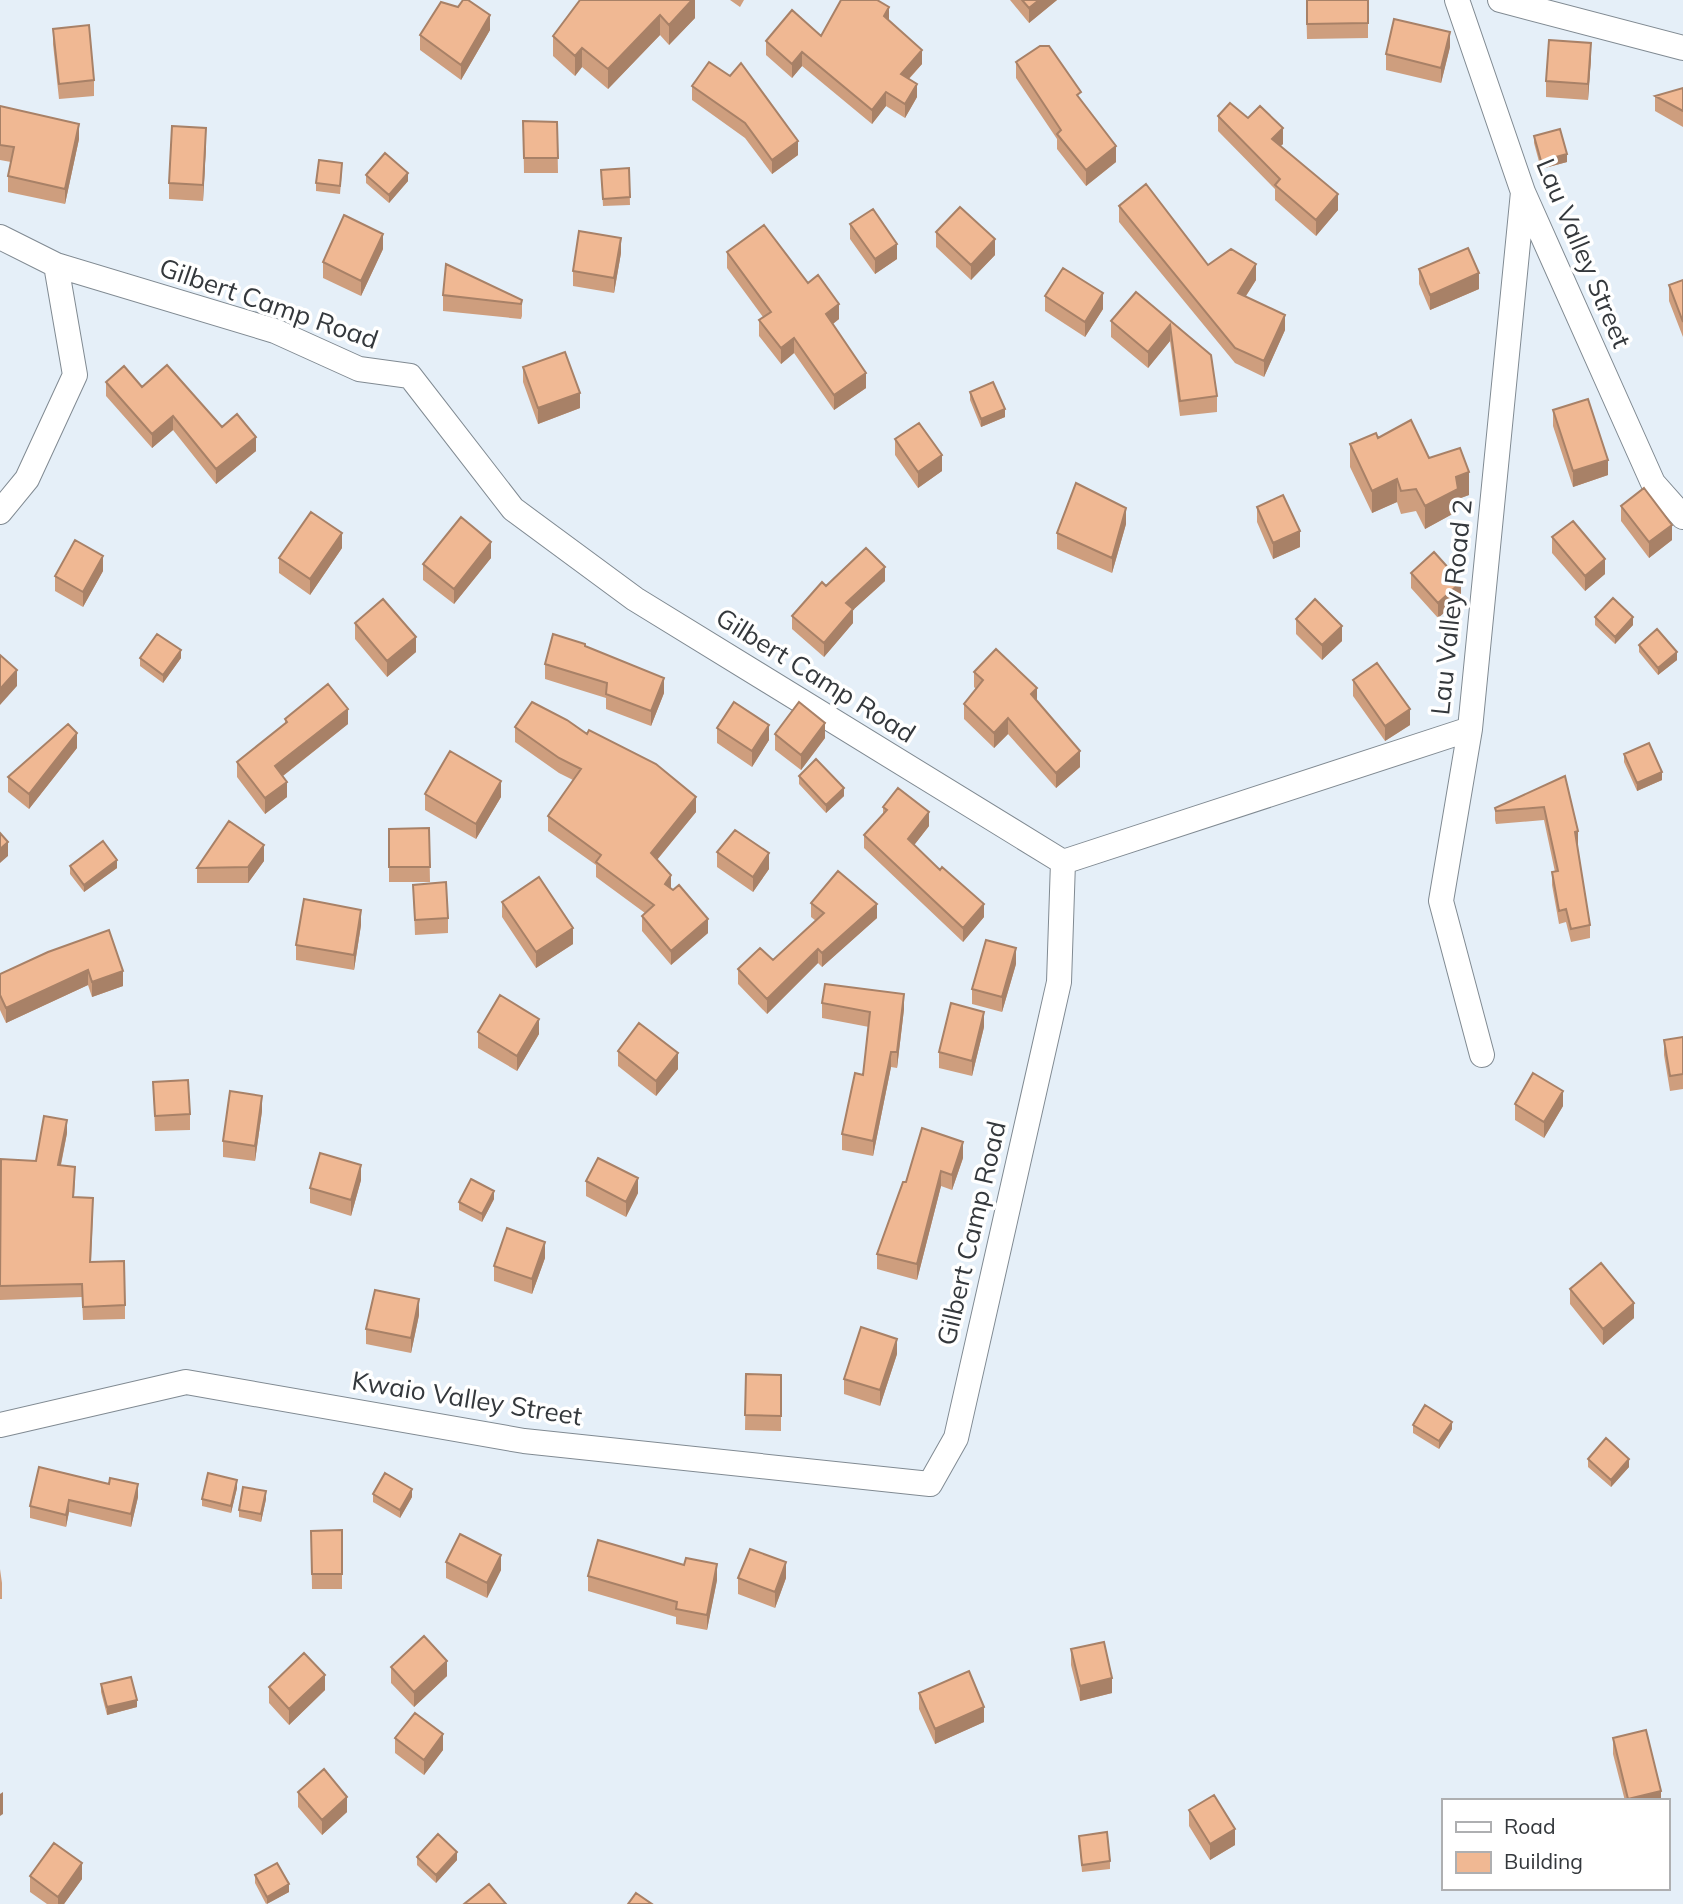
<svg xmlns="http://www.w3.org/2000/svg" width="1683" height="1904" font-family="Mulish,sans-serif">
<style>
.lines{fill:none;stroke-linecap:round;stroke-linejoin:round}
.minor-casing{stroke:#808a92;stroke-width:26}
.minor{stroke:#fff;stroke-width:24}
.wall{fill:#ce9e7e}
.shaded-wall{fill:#a88167}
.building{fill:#f0b893;stroke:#a88167;stroke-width:2}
.labels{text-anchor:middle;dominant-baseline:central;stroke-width:7;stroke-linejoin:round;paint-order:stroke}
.street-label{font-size:26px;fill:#34383c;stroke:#fff}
</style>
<rect width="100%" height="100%" fill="#e5eff8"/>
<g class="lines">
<g class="minor-casing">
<path id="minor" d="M1457,0l66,192 130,291 30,34
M1500,0l183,48
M0,237l56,28 219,66 84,38 51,7 103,133 122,90 428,263 -4,120 -103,456 -26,46 -406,-43 -338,-59 -186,43
M0,512l27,-33 48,-104 -19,-110
M1063,862l407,-133
M1482,1055l-41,-154 29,-172 53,-537"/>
</g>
<use href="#minor" class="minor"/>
</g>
<path class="wall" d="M695,0v18l-26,27 -9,-10 -52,54 -26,-22 -7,9 -22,-20v-20z
M730,0h14l-4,7z
M1010,0h47l-28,23z
M1306,0h62v38l-61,1z
M889,21l33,43 -13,15 8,18 -12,21 -19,-12 -14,18 -70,-58 -10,12 -26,-23v-14l55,-5z
M53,29l41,51v16l-35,3 -6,-55z
M490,30l-29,50 -41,-30v-15z
M1450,47l-9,36 -55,-13v-16z
M1591,58l-3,42 -42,-3v-16z
M1016,62l65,38 35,62 -30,24 -29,-37v-10l-41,-61z
M692,86l106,69 -26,19 -27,-36 -53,-38z
M1683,88v39l-28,-16v-15z
M0,106l79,33 -14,65 -57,-12v-16l3,-14 -11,-2z
M1218,116l30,2 35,26 -3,2 58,64 -22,26 -41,-36v-11l-57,-58z
M523,121l34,1 1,51h-34z
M1534,136l33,26 -26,7 -7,-26z
M206,144l-3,57 -34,-2v-16z
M629,168l1,37 -27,1 -2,-36z
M342,171l-2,23 -24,-3v-8z
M366,175l42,6 -19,22 -23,-20z
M1119,206l89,59 48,15 -10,16 39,34 -21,47 -29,-14 -116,-141z
M850,224l47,35 -22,15 -25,-35z
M936,232l59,23 -24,25 -35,-33z
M383,249l-22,47 -38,-18v-16z
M727,252l81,31 31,36 -6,5 33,64 -32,22 -40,-57 -13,11 -22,-28v-16l4,-3 -36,-49z
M621,253l-7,40 -41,-7v-15z
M1419,269l60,20 -49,21 -11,-26z
M1683,280v57l-14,-36v-16z
M1136,292l75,63 6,41v16l-37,4 -10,-75 -22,27 -37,-31v-16z
M443,295l79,5v16l-1,3 -78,-8z
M1045,296l58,13 -18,28 -40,-26z
M523,367l57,41 -42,16 -15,-42z
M106,382l36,5 114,64 -40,33 -43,-54 -21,18 -46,-52z
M970,392l35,25 -24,10 -11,-27z
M1553,410l55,65 -35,12 -20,-61z
M1378,438l51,20 40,37 -11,4v12l-33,18 -9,-18 -15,3 -4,-12 -25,11 -22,-46v-23z
M895,439l47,32 -24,17 -23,-33z
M1621,506l51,34 -23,18 -28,-37z
M1257,507l43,40 -27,12 -16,-37z
M1126,524l-14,49 -55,-24v-16z
M1552,537l53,37 -20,17 -33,-38z
M342,548l-32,47 -31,-22v-15z
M491,558l-37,46 -31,-24v-16z
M103,571l-20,36 -28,-16v-15z
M1411,573l50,25 -23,20 -27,-30z
M885,581l-32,29v13l-29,34 -32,-28v-13l34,-30z
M1595,617l38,8 -18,19 -20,-19z
M1296,619l46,22 -20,19 -26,-26z
M355,623l61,29 -29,25 -32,-38z
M1639,645l38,15 -19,15 -19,-23z
M585,646l79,47 -13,33 -45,-17v-11l-61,-19v-15z
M140,658h41l-18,25 -23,-17z
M974,672l63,29 43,66 -24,21 -48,-54 -14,14 -30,-29v-15l12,-15 -2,-2z
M1353,680l57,45 -25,16 -32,-45z
M285,719l63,5 -65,52 4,21 -22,17 -28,-37v-15l48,-38z
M515,727l181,85 -39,48 14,28 37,45 -37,32 -29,-34v-15l3,-3 -49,-36v-12l-48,-34v-15l25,-36 -14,-7 -44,-31z
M717,728l52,12 -17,27 -35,-24z
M775,734l50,4 -24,32 -26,-20z
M77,748l-48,61 -21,-17v-15z
M1624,754l38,26 -25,11 -13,-29z
M799,776l45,20 -18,17 -27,-29z
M1565,776l13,68h-1l13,81v13l-19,4 -5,-20 -7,2 -7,-39v-13h3l-11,-52 -48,4 -1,-4v-12z
M425,794l76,3 -25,42 -51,-29z
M883,807l46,19 -15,19 70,72 -21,25 -99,-94v-13l19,-21z
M429,828l1,54h-41v-53z
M717,852l52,17 -16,23 -36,-25z
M264,861l-16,22h-51v-15z
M70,866l47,2 -33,24 -14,-18z
M413,885l35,33v15l-33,2z
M502,902l71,42 -37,24 -34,-51z
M811,903l66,15 -55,49 -4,-4 -51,51 -29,-30v-15l35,-9 43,-39 -5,-4z
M361,925l-7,45 -58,-10v-15z
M48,952l75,34 -31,11 -4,-12 -82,38 -6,-13v-36z
M1016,964l-14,48 -30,-8v-15z
M822,1003l82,6 -7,59 -6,-1 -18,89 -31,-6v-16l21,-59 6,-48 -47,-9z
M984,1027l-12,49 -33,-8v-16z
M478,1032l61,2 -22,37 -39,-23z
M1683,1037v52l-13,2 -6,-36v-15z
M618,1051l60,18 -22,27 -38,-30z
M153,1082l37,32v16l-35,1z
M1515,1104l48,2 -19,32 -29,-18z
M262,1111l-7,50 -32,-4v-16z
M67,1133l-6,32 14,15 -1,17 19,14 -2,51 34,43v14l-42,1 -1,-23 -82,3v-125l36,-14z
M963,1158l-11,32 -11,-4 -24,94 -40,-11v-15l29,-72z
M361,1180l-10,36 -41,-13v-15z
M586,1181l52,12 -12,24 -40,-21z
M494,1199l-12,23 -23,-12v-8z
M545,1258l-13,36 -38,-13v-15z
M1570,1289l64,29 -31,27 -33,-41z
M419,1315l-8,38 -45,-9v-15z
M897,1354l-17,52 -36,-12v-15z
M746,1374l35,1v56l-36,-1z
M1413,1425l39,4 -13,20 -26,-16z
M1588,1459l41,8 -18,20 -23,-20z
M39,1467l99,30 -7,30 -62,-15 -3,15 -36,-9v-12z
M237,1488l-6,25 -29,-7v-7z
M373,1494l39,3 -12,21 -27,-16z
M266,1499l-5,23 -22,-5v-7z
M342,1530v59h-30l-1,-58z
M446,1562l55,8 -14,28 -41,-20z
M0,1569l2,14v16h-2z
M588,1576l129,4 -10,50 -31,-6v-7l-88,-26z
M738,1578h48l-11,30 -37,-14z
M1071,1649l41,44 -32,8 -9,-36z
M391,1667l56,9 -33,31 -23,-24z
M101,1684l36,23 -30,8 -6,-23z
M269,1687l56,3 -36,35 -20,-22z
M919,1693l65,29 -49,22 -16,-35z
M395,1738l48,12 -19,25 -29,-22z
M1613,1738l48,63h-36l-12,-47z
M298,1792l49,20 -25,23 -24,-28z
M1189,1810l46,35 -25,15 -21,-34z
M1079,1836l31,25v8l-28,3z
M417,1857l40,3 -21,23 -19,-18z
M255,1875l34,17 -23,12 -11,-21z
M30,1876l52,3 -18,25h-17l-17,-12z"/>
<path class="shaded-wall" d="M692,0h3v18l-26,27v-20z
M1039,0h18l-28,23v-15z
M889,7v13l-5,-4z
M490,15v15l-29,50v-15z
M660,15v20l-52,54v-20z
M1450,32v15l-9,36v-15z
M1591,43v15l-3,42v-16z
M582,48v19l-7,9v-20z
M922,50v14l-21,23v-13z
M802,52v14l-10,12v-14z
M917,84v13l-12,21v-14z
M886,92v14l-14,18v-14z
M79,124v15l-14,65v-15z
M206,128v16l-3,57v-16z
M1283,128v16l-11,10v-15z
M798,141v14l-26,19v-14z
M1116,146v16l-30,24v-16z
M1567,154v8l-26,7v-8z
M408,173v8l-19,22v-8z
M1338,194v16l-22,26v-16z
M383,234v15l-22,47v-15z
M621,238v15l-7,40v-15z
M995,239v16l-24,25v-15z
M897,244v15l-22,15v-15z
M1256,264v16l-18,28v-15z
M1479,273v16l-49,21v-15z
M1103,293v16l-18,28v-15z
M839,304v15l-13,10v-15z
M1285,315v15l-21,47v-16z
M1170,325v16l-22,27v-16z
M794,338v15l-13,11v-16z
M866,373v15l-32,22v-15z
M580,393v15l-42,16v-16z
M1005,409v8l-24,10v-8z
M173,416v14l-21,18v-14z
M256,437v14l-40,33v-15z
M942,455v16l-24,17v-16z
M1608,460v15l-35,12v-16z
M1469,472v23l-11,4v12l-33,18v-23l31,-29z
M1397,479v23l-25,11v-22z
M1126,508v16l-14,49v-15z
M1672,525v15l-23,18v-16z
M1300,531v16l-27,12v-16z
M342,533v15l-32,47v-16z
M491,542v16l-37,46v-15z
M103,556v15l-20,36v-15z
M1605,559v15l-20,17v-15z
M885,567v14l-32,29v13l-29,34v-14l22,-40z
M1461,582v16l-23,20v-15z
M1633,617v8l-18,19v-7z
M1342,626v15l-20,19v-15z
M416,637v15l-29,25v-16z
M181,650v8l-18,25v-8z
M1677,652v8l-19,15v-7z
M17,670v16l-17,19v-16z
M664,678v15l-13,33v-15z
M1037,688v16l-6,-10z
M348,709v15l-73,58v-16z
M1410,709v16l-25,16v-15z
M1008,718v16l-14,14v-15z
M825,723v15l-24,32v-15z
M769,725v15l-17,27v-16z
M77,733v15l-48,61v-15z
M1080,751v16l-24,21v-15z
M1662,772v8l-25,11v-8z
M501,781v16l-25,42v-15z
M287,782v15l-22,17v-16z
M844,788v8l-18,17v-8z
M696,797v15l-45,55v-14z
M929,812v14l-21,27v-14z
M1578,831v13h-3v-12z
M8,842v14l-8,7v-14z
M264,845v16l-16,22v-16z
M769,853v16l-16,23v-15z
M117,860v8l-33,24v-7z
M671,875v15l-6,-6z
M877,904v14l-55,49v-14z
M984,904v13l-21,25v-14z
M361,910v15l-7,45v-15z
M708,919v14l-37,32v-14z
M573,928v16l-37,24v-16z
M1016,948v16l-14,48v-15z
M818,949v14l-51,51v-15z
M88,970v15l-82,38v-15z
M123,971v15l-31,11v-15z
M904,994v15l-7,59v-16z
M984,1012v15l-12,49v-15z
M539,1019v15l-22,37v-15z
M891,1052v15l-18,89v-15z
M678,1053v16l-22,27v-15z
M1563,1091v15l-19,32v-16z
M262,1096v15l-7,50v-15z
M67,1120v13l-9,45v-13z
M963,1142v16l-11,32v-15z
M361,1165v15l-10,36v-16z
M941,1171v15l-24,94v-16z
M638,1178v15l-12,24v-15z
M494,1191v8l-12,23v-8z
M545,1242v16l-13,36v-15z
M419,1299v16l-8,38v-15z
M1634,1303v15l-31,27v-16z
M897,1339v15l-17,52v-16z
M1452,1422v7l-13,20v-8z
M1629,1459v8l-18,20v-7z
M237,1480v8l-6,25v-7z
M138,1484v13l-7,30v-13z
M412,1489v8l-12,21v-8z
M266,1491v8l-5,23v-8z
M69,1500v12l-3,15v-12z
M501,1555v15l-14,28v-15z
M786,1562v16l-11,30v-16z
M717,1564v16l-10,50v-15z
M447,1661v15l-33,31v-15z
M325,1675v15l-36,35v-16z
M1112,1678v15l-32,8v-15z
M137,1700v7l-30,8v-8z
M984,1707v15l-49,22v-15z
M443,1734v16l-19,25v-15z
M1661,1791v10h-33v-2z
M3,1792v22l-3,2v-22z
M347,1797v15l-25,23v-15z
M1235,1829v16l-25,15v-16z
M457,1852v8l-21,23v-8z
M82,1863v16l-18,25h-6v-7z
M289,1884v8l-22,12v-7z"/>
<path class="building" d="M463,0h5l22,15 -29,50 -41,-30 21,-33 17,5z
M580,0h112l-23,25 -9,-10 -52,54 -26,-21 -7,8 -22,-20z
M841,0h36l12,7 -5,9 38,34 -21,24 16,10 -12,20 -19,-12 -14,18 -70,-58 -10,12 -26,-23 26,-31 29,26z
M1022,0h17l-10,8z
M1307,0h61v23l-61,1z
M1394,19l56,13 -9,36 -55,-14z
M89,25l5,55 -35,4 -6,-55z
M1549,40l42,3 -3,41 -42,-3z
M1040,46h9l32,46 -4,3 39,51 -30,24 -29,-36 4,-4 -45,-68z
M709,62l21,14 11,-13 57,78 -26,19 -27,-37 -53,-37z
M1683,88v23l-28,-15z
M1230,103l18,15 12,-12 23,22 -11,11 66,55 -22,26 -41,-35 5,-6 -62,-63z
M0,106l79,18 -14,65 -57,-13 6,-29 -14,-2z
M523,121l34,1 1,36h-34z
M172,126l34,2 -3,57 -34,-2z
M1560,129l7,25 -26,7 -7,-25z
M385,153l23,20 -19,22 -23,-20z
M319,160l23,3 -2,23 -24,-3z
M629,168l1,29 -27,2 -2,-29z
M1146,184l62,81 23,-16 25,15 -18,29 47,22 -21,46 -29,-13 -116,-142z
M960,207l35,32 -24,26 -35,-33z
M873,209l24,35 -22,15 -25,-35z
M344,215l39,19 -22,47 -38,-19z
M764,225l44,58 10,-8 21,29 -13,10 40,59 -32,22 -40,-57 -13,10 -22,-28 12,-8 -44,-60z
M579,231l42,7 -7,40 -41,-7z
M1468,248l11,25 -49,22 -11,-26z
M446,264l76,36 -1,4 -78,-9z
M1063,268l40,25 -18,29 -40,-26z
M1683,280v42l-14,-37z
M1136,292l75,63 6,41 -37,5 -10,-76 -22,27 -37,-31z
M565,352l15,41 -42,15 -15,-41z
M167,365l55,62 15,-13 19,23 -40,32 -43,-53 -21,18 -46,-52 18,-16 18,21z
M993,382l12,27 -24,10 -11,-27z
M1588,399l20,61 -35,11 -20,-61z
M1411,420l18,38 31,-10 9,24 -13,5 2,12 -33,17 -9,-17 -15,2 -4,-12 -25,12 -22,-47 26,-11 2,5z
M919,423l23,32 -24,17 -23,-33z
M1076,483l50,25 -14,50 -55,-25z
M1644,488l28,37 -23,17 -28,-36z
M1283,495l17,36 -27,12 -16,-36z
M311,512l31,21 -32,46 -31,-21z
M461,517l30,25 -37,47 -31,-25z
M1573,521l32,38 -20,17 -33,-39z
M75,540l28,16 -20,36 -28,-16z
M866,548l19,19 -39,36 7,6 -29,34 -32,-27 30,-34 4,4z
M1434,552l27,30 -23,21 -27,-30z
M1613,598l20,19 -18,20 -20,-20z
M383,599l33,38 -29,24 -32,-38z
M1315,599l27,27 -20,19 -26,-26z
M1657,629l20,23 -19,16 -19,-23z
M157,634l24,16 -18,25 -23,-17z
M553,634l32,10v2l79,32 -13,33 -45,-17 1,-11 -62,-19z
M996,649l41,39 -6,6 49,57 -24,22 -48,-55 -14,15 -30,-29 19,-24 -9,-8z
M0,655l17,15 -17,19z
M1377,663l33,46 -25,17 -32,-46z
M328,684l20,25 -73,57 12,16 -22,16 -28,-36 50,-40 -2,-3z
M532,702l35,18 20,14 2,-4 67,34 40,33 -45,56 20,22 -6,9 8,6 6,-5 29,34 -37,32 -29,-35 12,-11 -58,-43 5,-7 -53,-39 33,-47 -22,-11 -44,-31z
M734,702l35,23 -17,26 -35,-23z
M799,702l26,21 -24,32 -26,-21z
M68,724l9,9 -48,61 -21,-17z
M1649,743l13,29 -25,11 -13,-29z
M450,751l51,30 -25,43 -51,-30z
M816,759l28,29 -18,17 -27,-29z
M1565,776l13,55 -3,1 15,93 -19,4 -5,-20 -7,2 -7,-39 6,-1 -14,-64 -48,4 -1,-3z
M898,788l31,24 -21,27 32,31 2,-3 42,37 -21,24 -99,-93 23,-25 -4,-3z
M229,821l35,24 -16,22 -51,1z
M429,828l1,39h-41v-38z
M735,830l34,23 -16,24 -36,-25z
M0,833l8,9 -8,7z
M103,841l14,19 -33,25 -14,-19z
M838,871l39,33 -55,49 -4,-4 -51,50 -29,-30 22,-21 13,12 51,-47 -13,-10z
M539,877l34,51 -37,24 -34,-50z
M446,882l2,36 -33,2 -2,-35z
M304,899l57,11 -7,45 -58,-10z
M109,930l14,41 -31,11 -4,-12 -82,38 -6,-13v-21l48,-22z
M986,940l30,8 -14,49 -30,-8z
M825,984l79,10 -7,58h-6l-18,89 -31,-7 13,-61 8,2 7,-63 -48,-9z
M500,995l39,24 -22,37 -39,-24z
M951,1003l33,9 -12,49 -33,-9z
M639,1023l39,30 -22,28 -38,-30z
M1683,1037v37l-13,2 -6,-36z
M1533,1073l30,18 -19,31 -29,-18z
M188,1080l2,34 -35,2 -2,-34z
M230,1091l32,5 -7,50 -32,-5z
M44,1116l23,4 -9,45 17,2 -2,30 20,1 -3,64 34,-1 1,44 -42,2 -1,-23 -82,2 1,-127 35,2z
M922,1128l41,14 -11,33 -11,-4 -24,93 -40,-10 26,-72h3z
M320,1153l41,12 -10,35 -41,-12z
M598,1158l40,20 -12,24 -40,-21z
M471,1179l23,12 -12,23 -23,-12z
M507,1228l38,14 -13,37 -38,-13z
M1601,1263l33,40 -31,26 -33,-40z
M375,1290l44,9 -8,39 -45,-9z
M861,1327l36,12 -17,51 -36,-11z
M746,1374l35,1v41l-36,-1z
M1425,1405l27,17 -13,19 -26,-16z
M1606,1438l23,21 -18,21 -23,-21z
M39,1467l70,17 1,-6 28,6 -7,30 -62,-14 -3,15 -36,-9z
M208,1473l29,7 -6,26 -29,-7z
M385,1473l27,16 -12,21 -27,-16z
M243,1487l23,4 -5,23 -22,-4z
M342,1530v44h-30l-1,-43z
M460,1534l41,21 -14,28 -41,-21z
M598,1540l86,25 2,-7 31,6 -10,51 -31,-6 1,-7 -89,-26z
M750,1549l36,13 -11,30 -37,-14z
M424,1636l23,25 -33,31 -23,-25z
M1104,1642l8,36 -32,8 -9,-37z
M304,1653l21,22 -36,34 -20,-22z
M969,1671l15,36 -49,22 -16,-36z
M131,1677l6,23 -30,7 -6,-23z
M415,1713l28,21 -19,26 -29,-22z
M1646,1730l15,61 -33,8 -15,-61z
M324,1769l23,28 -25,23 -24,-28z
M1214,1795l21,34 -25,15 -21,-34z
M1107,1832l3,29 -28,4 -3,-29z
M438,1834l19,18 -21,23 -19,-18z
M54,1843l28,20 -24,34 -28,-21z
M277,1863l12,21 -22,13 -12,-22z
M489,1884l17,20h-42z
M636,1893l16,11h-24z"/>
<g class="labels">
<g class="street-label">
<text transform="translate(1584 253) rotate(67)">Lau Valley Street</text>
<text transform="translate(269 303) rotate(19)">Gilbert Camp Road</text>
<text transform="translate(1451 607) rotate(-84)">Lau Valley Road 2</text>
<text transform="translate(816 675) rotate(32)">Gilbert Camp Road</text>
<text transform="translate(971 1233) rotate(-77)">Gilbert Camp Road</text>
<text transform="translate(467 1398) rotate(9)">Kwaio Valley Street</text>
</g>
</g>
<rect x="1442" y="1799" width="228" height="91" fill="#ffffff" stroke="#aeafb1" stroke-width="2"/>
<rect x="1456" y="1822" width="35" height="10" fill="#ffffff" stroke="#aeafb1" stroke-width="2"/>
<text x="1504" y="1834" font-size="21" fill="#34383c">Road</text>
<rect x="1456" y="1852" width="35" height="21" fill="#f0b893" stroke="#aeafb1" stroke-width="2"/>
<text x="1504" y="1869" font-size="21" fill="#34383c">Building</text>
</svg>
